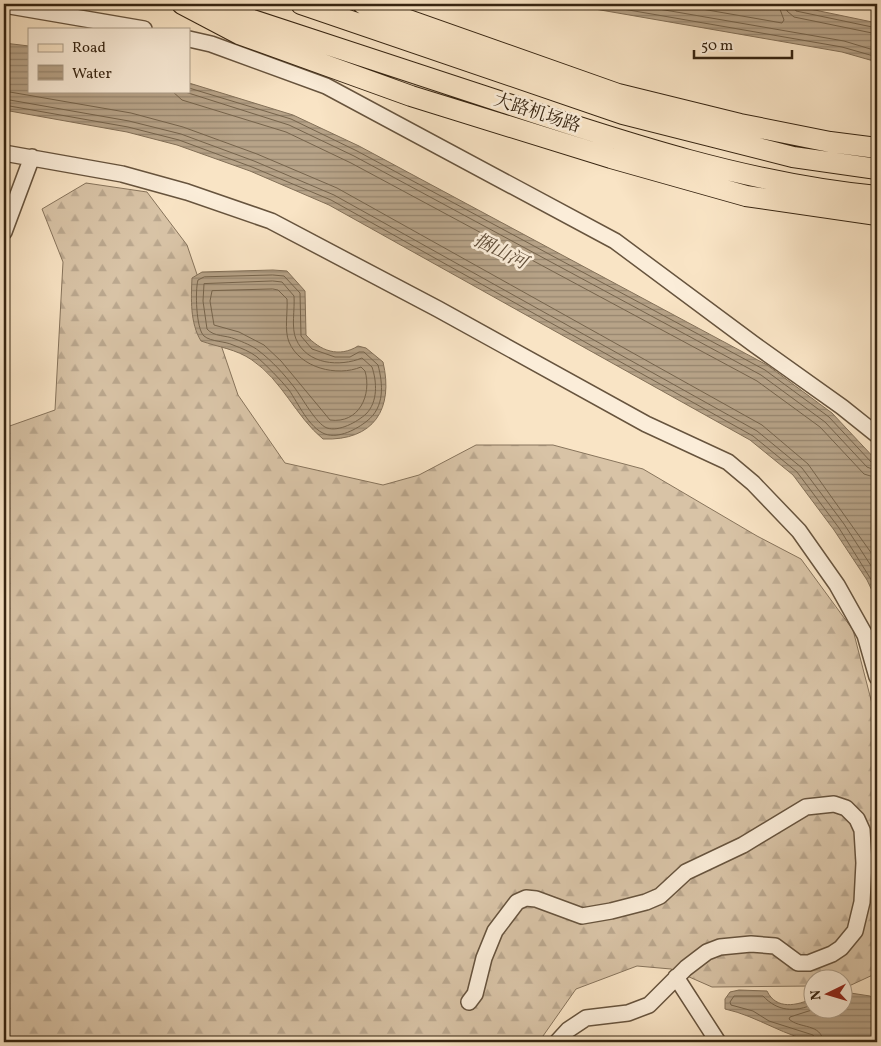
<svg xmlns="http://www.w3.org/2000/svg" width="881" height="1046" font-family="Vollkorn,'Noto Serif SC',serif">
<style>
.forest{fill:url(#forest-firs);stroke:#87745c}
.water{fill:url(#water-rules);stroke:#837058}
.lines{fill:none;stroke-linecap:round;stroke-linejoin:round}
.shore{stroke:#76644c;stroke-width:1}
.minor-casing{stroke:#67543e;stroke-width:18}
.major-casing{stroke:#362411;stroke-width:22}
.minor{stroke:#fbedd9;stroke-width:15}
.major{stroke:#f9e4c5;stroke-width:20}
.labels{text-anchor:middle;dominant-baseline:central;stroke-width:5;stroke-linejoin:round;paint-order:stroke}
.street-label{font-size:18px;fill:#362411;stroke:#fbedd9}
.water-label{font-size:19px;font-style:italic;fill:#63503b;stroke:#fbedd9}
</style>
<defs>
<pattern id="forest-firs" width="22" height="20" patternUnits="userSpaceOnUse" patternTransform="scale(1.25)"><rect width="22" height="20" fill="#d8c3a6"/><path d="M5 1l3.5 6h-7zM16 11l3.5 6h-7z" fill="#baa78e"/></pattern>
<pattern id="water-rules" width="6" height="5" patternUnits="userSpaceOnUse" patternTransform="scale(1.25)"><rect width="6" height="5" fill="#b7a388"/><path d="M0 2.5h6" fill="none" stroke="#96856e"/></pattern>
</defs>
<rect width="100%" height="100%" fill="#f9e4c5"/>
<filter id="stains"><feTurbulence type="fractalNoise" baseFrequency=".004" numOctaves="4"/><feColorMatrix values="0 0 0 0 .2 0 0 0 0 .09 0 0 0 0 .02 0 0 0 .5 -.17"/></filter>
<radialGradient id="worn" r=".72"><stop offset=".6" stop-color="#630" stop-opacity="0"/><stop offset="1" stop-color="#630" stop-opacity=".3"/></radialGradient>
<path class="forest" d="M86,183l61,9 40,53 51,150 47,68 98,22 36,-10 57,-30h77l90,24 114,67 44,23 52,71 24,93v250l-28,13h-5v-8h-30l-1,8 -101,1 -41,-18 -34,-3 -61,23 -33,47v6h-539v-614l51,-18 8,-148 -21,-53z"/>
<path class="water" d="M566,4h220l91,19v39l-35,-10z
M4,43l25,3v45h160v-8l104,32 66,31 408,219 65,48 45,48v140l-10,-21 -33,-50 -41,-55 -43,-35 -421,-235 -79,-34 -73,-26 -50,-13 -123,-22z
M273,270l14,1 18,20 1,44c14,16 33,23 52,11l8,2 17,14c11,47 -9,79 -60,77 -27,-22 -41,-59 -71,-79 -16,-11 -34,-13 -51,-19 -11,-18 -10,-42 -9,-63l10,-6z
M739,990l28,1c9,19 30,15 46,7l1,10h30v-16l26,4 7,5v41c-18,0 -39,3 -58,0 -33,-4 -61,-26 -94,-33v-10l5,-7z"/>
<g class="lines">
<path class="shore" d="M594,4l248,43 35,10
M630,4l214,37 33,10
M673,4l109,19 2,-3 -6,-16
M786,4l1,7 7,6 83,17
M792,4l4,7 81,17
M189,88l102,31 66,32 408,219 64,47 43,46 5,1
M4,91l127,22 52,14 74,27 80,34 425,237 46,39 69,97
M172,91l10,9 104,32 65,31 406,218 63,46 44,47 13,4
M182,91l107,34 65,31 407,219 64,47 42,45 10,4
M4,99l125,22 52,13 73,27 80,34 423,236 45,37 42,56 33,51
M4,105l124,22 51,13 73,27 79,33 422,236 44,36 42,56 38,61
M273,275l11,1 16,17 1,43 11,13 23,8h15l9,-5h5l14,13c5,19 7,42 -11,56 -10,8 -28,18 -42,13 -16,-6 -27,-31 -36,-44 -10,-12 -21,-23 -32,-33 -6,-5 -16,-9 -24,-12 -8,-4 -22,-3 -29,-9 -8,-7 -9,-46 -6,-56l6,-3z
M273,281l9,1 12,14c1,13 -3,32 2,43 11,26 44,28 66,19l10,9c5,15 6,35 -6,47 -9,8 -27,18 -39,14 -11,-4 -25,-31 -33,-41 -10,-13 -22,-26 -35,-36 -6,-5 -16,-9 -24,-12 -9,-4 -21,-2 -28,-10l-4,-28 1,-17z
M273,289l5,1 9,9c1,13 -3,31 2,43 11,26 48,35 72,25l4,4c7,24 -6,53 -35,49l-49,-59 -17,-16 -25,-13 -25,-7 -4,-24 2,-10z
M814,1004c-20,9 -37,7 -51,-8h-29l-4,6 1,3 22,6 16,10 44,14 4,7
M818,1008l-28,9 -1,2c10,10 33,4 34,23"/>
<g class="minor-casing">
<path id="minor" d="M4,5l140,24
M189,39l22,5 115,42 289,155 140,104 87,62 35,28
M4,153l118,21 65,18 84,29 167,88 208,115 82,38 25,21 46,48 38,54 28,50 12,42
M4,232l28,-75
M676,977l42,65
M469,1002l6,-8 9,-36 11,-27 22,-29 9,-4 10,1 46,17 29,-5 35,-9 14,-6 26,-24 57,-27 63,-38 28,-3 12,4 11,11 5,11 2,33 -2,39 -7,29 -14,17 -9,6 -23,9h-11l-23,-17 -24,-2 -31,3 -13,5 -21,16 -37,37 -21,8 -42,5 -18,12 -11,12"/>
</g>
<g class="major-casing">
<path id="major" d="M182,4l57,30 172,62 200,62 135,38 131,19
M204,4c100,33 201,66 301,99 121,40 245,81 372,93
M301,4l322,110 170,43 84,12
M363,4l255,90 122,30 90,18 47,6"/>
</g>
<use href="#minor" class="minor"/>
<use href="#major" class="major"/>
</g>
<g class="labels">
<g class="street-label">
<text transform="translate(537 114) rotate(18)">大路机场路</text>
</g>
<g class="water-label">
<text transform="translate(500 252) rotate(26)">捆山河</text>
</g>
</g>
<rect width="881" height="1046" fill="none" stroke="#f9e4c5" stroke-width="20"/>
<rect x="5" y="5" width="871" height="1036" fill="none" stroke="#362411" stroke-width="2.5"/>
<rect x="10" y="10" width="861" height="1026" fill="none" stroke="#362411"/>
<rect x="28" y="28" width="162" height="65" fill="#fbedd9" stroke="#ac9d89"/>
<rect x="38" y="44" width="25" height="8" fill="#f9e4c5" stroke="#ac9d89"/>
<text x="72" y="52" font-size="15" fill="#362411">Road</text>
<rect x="38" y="65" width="25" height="15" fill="url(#water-rules)" stroke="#ac9d89"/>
<text x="72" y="78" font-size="15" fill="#362411">Water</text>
<g transform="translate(828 994) rotate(265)"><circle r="24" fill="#fbedd9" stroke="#ac9d89"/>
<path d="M0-4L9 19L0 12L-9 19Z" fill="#8f2418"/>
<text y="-8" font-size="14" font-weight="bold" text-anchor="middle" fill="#362411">N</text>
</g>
<path d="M694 50v8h98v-8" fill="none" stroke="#362411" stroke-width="2.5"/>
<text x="701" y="50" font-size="15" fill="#362411" stroke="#fbedd9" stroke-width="4" paint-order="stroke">50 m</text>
<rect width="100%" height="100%" filter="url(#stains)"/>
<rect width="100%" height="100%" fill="url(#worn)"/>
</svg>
